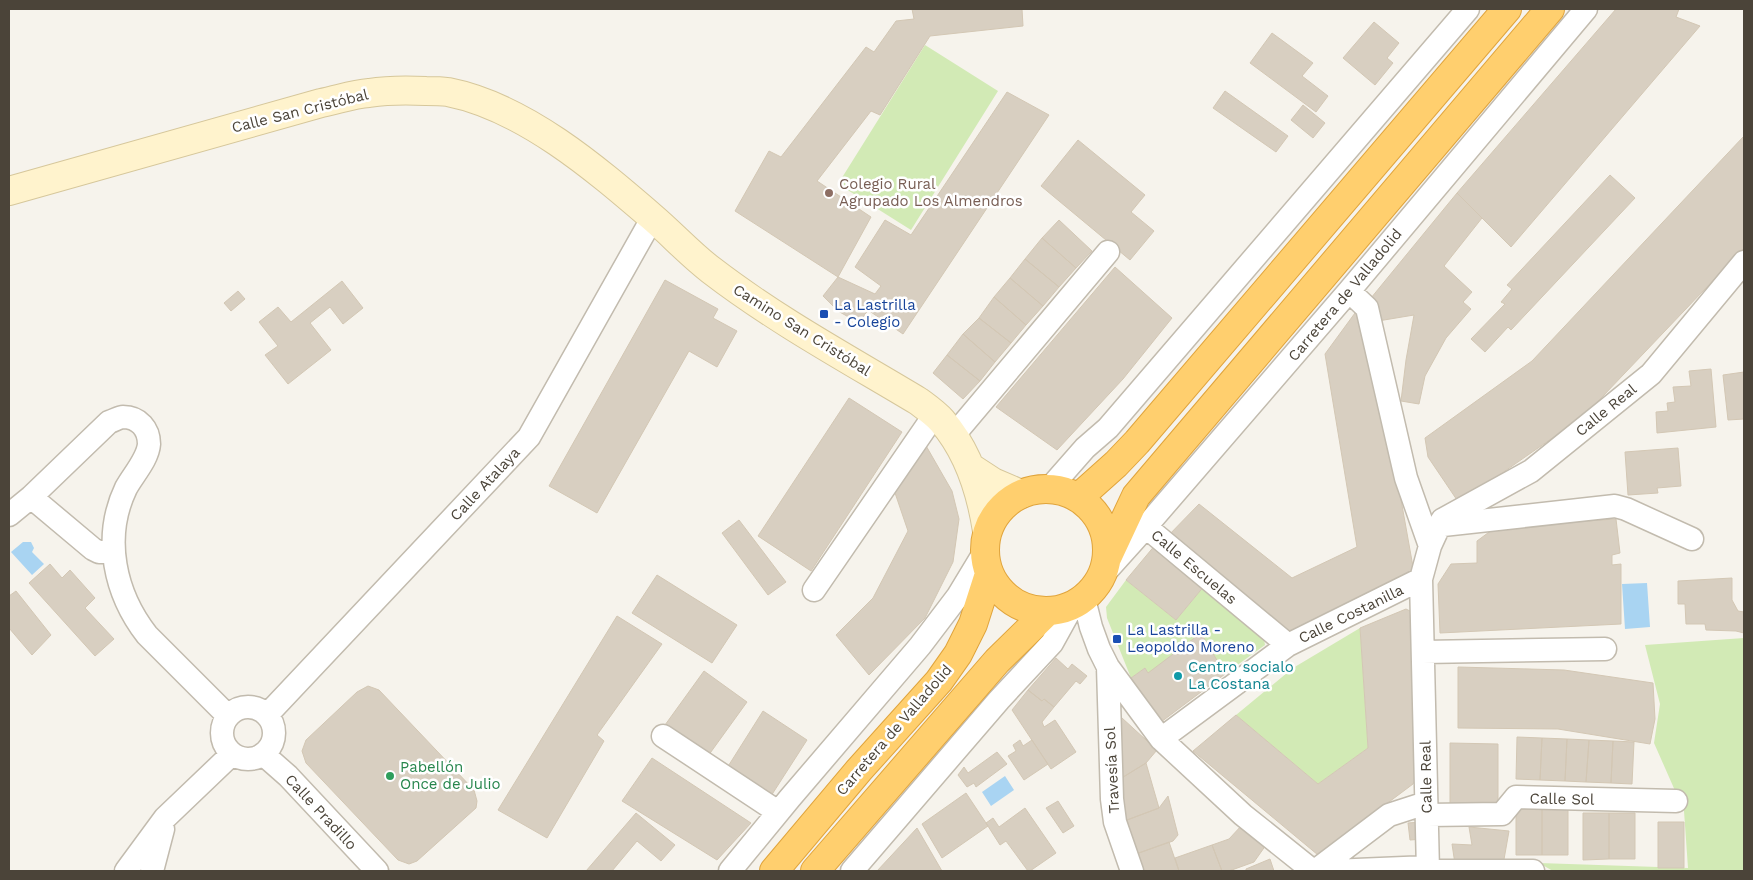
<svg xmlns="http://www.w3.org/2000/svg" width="1753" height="880" font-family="'Work Sans',sans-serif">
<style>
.green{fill:#d2eab5}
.water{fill:#a9d4f2}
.building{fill:#d8cfc1;stroke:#d3c7b4}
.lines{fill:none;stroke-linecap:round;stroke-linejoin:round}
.street-casing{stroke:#c2bbae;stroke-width:25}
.secondary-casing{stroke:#d6c79b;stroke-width:30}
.highway-casing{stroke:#e0a43c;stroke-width:30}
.street{stroke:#fff;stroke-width:22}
.secondary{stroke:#fff3cd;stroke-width:28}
.highway{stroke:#ffcf6e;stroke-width:28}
.education-dot{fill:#8d6e63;stroke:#fff;stroke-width:2}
.transit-dot{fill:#1a4fb4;stroke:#fff;stroke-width:2}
.culture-dot{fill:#0f9aa8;stroke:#fff;stroke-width:2}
.leisure-dot{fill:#2e9e5b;stroke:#fff;stroke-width:2}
.labels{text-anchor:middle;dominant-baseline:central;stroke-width:5;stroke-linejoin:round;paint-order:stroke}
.street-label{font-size:15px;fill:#4b4439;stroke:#fff}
.education-label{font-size:15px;fill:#785e54;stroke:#fff;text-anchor:start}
.transit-label{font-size:15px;fill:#164399;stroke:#fff;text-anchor:start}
.culture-label{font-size:15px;fill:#0d838f;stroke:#fff;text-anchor:start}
.leisure-label{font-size:15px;fill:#27864d;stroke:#fff;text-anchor:start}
</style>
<rect width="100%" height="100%" fill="#f6f3ec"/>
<path class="green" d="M925,45l73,46 -87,139 -73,-46z
M1126,580l50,40 29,-35 59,54 1,6 -40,29 -77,-1 -3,-5 -14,10 -24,-60 -1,-11z
M1360,628l8,120 -50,36 -82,-69 57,-47z
M1744,638v233h-191l-14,-8 149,5 -4,-57 -30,-68 6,-39 -15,-59z"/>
<path class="water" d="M23,542h8l3,6 -2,4 12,12 -12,11 -21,-23z
M1647,583l3,44 -25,2 -3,-45z
M1005,776l9,14 -23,16 -9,-14z"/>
<path class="building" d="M912,9h110l1,17 -93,10 -50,79 -9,-4 -54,70 54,36 -33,60 -103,-66 34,-60 12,6 85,-110 8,5 22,-31 18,-2z
M1616,9h63l-3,8 24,9 -189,221 -54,-54z
M1374,22l25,21 -12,15 6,5 -18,22 -32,-27z
M1272,33l41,30 -11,13 26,20 -12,16 -66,-49z
M1225,91l63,45 -12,16 -63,-44z
M1007,92l42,23 -146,219 -35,-24 -9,13 -21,-12 -15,-15 15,-19 37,17 6,-8 -26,-19 30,-47 26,15z
M1303,105l22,18 -12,15 -22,-18z
M1744,136v112l-160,168 -125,87 -31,-46 -3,-19 107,-77z
M1078,140l67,55 -14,17 23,19 -24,29 -89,-74z
M1610,175l25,23 -124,132 -3,-3 -23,25 -14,-13 34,-35 -4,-2 11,-13 -5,-4z
M1457,193l25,25 -38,48 28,26 -9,10 8,7 -25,29 -21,38 -6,28 -18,-3 5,-41 8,-45 -36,6 -7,-23z
M1059,220l33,31 -16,17 -34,-30z
M1042,238l34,30 -17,19 -34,-28z
M1025,259l34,28 -16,19 -33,-28z
M1115,267l57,51 -49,61 -66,71 -61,-43z
M1010,278l33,28 -17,19 -32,-28z
M665,280l53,29 -5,9 24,13 -20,36 -28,-16 -92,162 -48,-27z
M342,281l21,27 -20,16 -13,-17 -20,16 21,27 -43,34 -23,-29 13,-9 -19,-24 19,-15 13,15z
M238,291l7,8 -14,12 -7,-8z
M994,297l32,28 -15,18 -32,-25z
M1355,313l15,13 45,252 -129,58 -120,-98 33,-34 93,74 65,-31 -32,-193z
M979,318l32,25 -16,19 -32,-28z
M963,334l32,28 -15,19 -33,-26z
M947,355l33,26 -17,18 -30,-26z
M1711,369l5,58 -59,6 -1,-21 12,-1 -1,-8 8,-1 -2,-15 18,-1 -2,-15z
M1744,372v47l-16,1 -5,-45z
M849,398l53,34 -91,139 -53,-35z
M925,444l27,47 7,28 -6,43 -28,56 -56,57 -33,-40 37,-37 35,-67 -15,-44z
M1678,448l3,38 -24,2 1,5 -30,2 -3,-43z
M1616,519l4,34 -8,2v10l9,-1v60l-181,9 -2,-49 13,-20 26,-1v-22l19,-14z
M739,520l47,62 -18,13 -46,-62z
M1156,544l49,41 -29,35 -50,-40z
M50,564l12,14 8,-8 25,28 -10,10 29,31 -19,17 -66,-73z
M657,575l80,50 -25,38 -80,-50z
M1732,578v22l6,11 6,1v21l-8,-2 -30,-1 -1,-6h-19l-1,-20h-7v-23z
M16,591l35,44 -19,20 -23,-27v-32z
M1406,609l10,5 7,152 -10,18 -95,71 -125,-104 43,-36 82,69 50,-36 -8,-120z
M617,616l45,28 -65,91 7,6 -57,97 -49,-28z
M1201,633l24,41 -64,48 -30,-44 14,-10 3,5z
M1056,658l12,11 4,-5 15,12 -7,8 -4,-3 -22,26 -10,-8 -2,2 -14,-11z
M1458,667l106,3 89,13 2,36 -5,25 -92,-15 -100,-1z
M704,671l43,31 -39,54 -43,-31z
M368,686l11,4 95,100 3,11 -1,7 -59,53 -8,3 -11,-4 -92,-97 -4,-12 4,-11 51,-48z
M1028,690l14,11 2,-2 10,8 -12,15 2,5 11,-7 21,32 -25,17 -39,-59z
M763,711l44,29 -36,56 -44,-28z
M1122,718l35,32 -11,13 -26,16 -7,-52z
M1517,737l25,1 -2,42 -24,-1z
M1542,738l25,1 -2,42 -25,-1z
M1567,739l22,1 -3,42 -21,-1z
M1020,740l3,6 9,-6 16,24 -24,16 -16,-24 8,-5 -3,-6z
M1589,740l24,1 -2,42 -25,-1z
M1613,741l21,1 -2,42 -21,-1z
M1450,743l48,1v60h-48z
M997,752l10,12 -31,23 -2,-4 -7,4 -9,-12 6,-8 4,6z
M652,758l99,65 -34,37 -95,-59z
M1146,763l13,45 -32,12 -10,-29 3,-12z
M966,793l22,33 -46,32 -20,-34z
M1168,796l10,39 -5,6 -37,13 -9,-34 32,-12z
M1058,801l16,25 -11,7 -17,-25z
M1025,808l31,45 -26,18h-2l-22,-30 -6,4 -14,-22 7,-5 6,9z
M1516,809h26v46h-26z
M1542,809h26v46h-26z
M636,813l39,32 -14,16 -24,-20 -25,30h-26z
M1583,813h26v46l-26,1z
M1609,813h26v46h-26z
M1421,822l2,17 -13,1 -2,-17z
M1658,822h26v46h-26z
M1242,825l24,20 -12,17 -25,9h-7l-10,-26 17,-6z
M1469,827l40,4 -6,34 -48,-1 -3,-20 20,1z
M917,828l25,43h-65z
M1169,842l10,29h-38l-5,-17z
M1212,845l10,26h-43l-4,-13z
M1270,859l4,12h-28v-2z"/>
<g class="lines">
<g class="street-casing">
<path id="street" d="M1349,291l18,17 39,170 24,68
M953,436l155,-184
M1049,489l36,-41 23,-20 360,-419
M31,497l62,52 6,3h14
M9,515l22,-18 78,-75c4,-1 10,-5 14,-5 16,0 26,12 26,27 -1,15 -16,31 -23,44 -24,50 -11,106 21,147l81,81
M1443,525l172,-19 11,3 66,30
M1146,527l142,118
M1100,578l36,-40 213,-247 237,-282
M814,590l121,-176
M1084,599l7,28 8,22 9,18 53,72 82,76 70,56
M1423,652l182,-3
M1108,667l4,132 3,23 17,49
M222 733a26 26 0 1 1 52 0a26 26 0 1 1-52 0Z
M267,715l262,-278 124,-220
M663,736l115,76
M1161,739l127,-94 133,-66
M263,754l25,22 89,95
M1427,815l75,-1 14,-17 160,4
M126,871l39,-53 67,-64
M152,871l11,-42
M730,871l60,-73 130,-152 38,-50 26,-43
M852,871l147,-171 53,-57 21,-38
M1315,871l74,-56 37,-12
M1332,871l96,-4
M1428,871l-7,-292 9,-33 12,-26 89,-49 120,-97 93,-112
M1428,871h105"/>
</g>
<g class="secondary-casing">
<path id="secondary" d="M9,191l312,-88c16,-3 32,-9 48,-10 19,-3 38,-3 57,-2 7,0 15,0 22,1 76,15 147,76 204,125 20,17 38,37 59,53 65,50 137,89 207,131 8,6 17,12 24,20 26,30 39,71 45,110
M970,467l23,15 28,12"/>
</g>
<g class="highway-casing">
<path id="highway" d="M985 550a61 61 0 1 1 122 0a61 61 0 1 1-122 0Z
M1078,498l38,-34 21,-22 370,-433
M1107,558l29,-62 414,-487
M774,871l85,-101 80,-89 19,-27 15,-30 16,-50
M815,871l182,-210 50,-49"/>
</g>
<use href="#street" class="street"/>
<use href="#secondary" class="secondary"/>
<use href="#highway" class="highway"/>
</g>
<circle class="education-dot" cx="829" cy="193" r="5"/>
<g class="transit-dot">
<rect x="819" y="309" width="10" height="10" rx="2.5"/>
<rect x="1112" y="634" width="10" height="10" rx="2.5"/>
</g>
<circle class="culture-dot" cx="1178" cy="676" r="5"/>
<circle class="leisure-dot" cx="390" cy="776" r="5"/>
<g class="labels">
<g class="street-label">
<text transform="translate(300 111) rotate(-14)">Calle San Cristóbal</text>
<text transform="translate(1345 295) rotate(-50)">Carretera de Valladolid</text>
<text transform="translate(802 330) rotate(32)">Camino San Cristóbal</text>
<text transform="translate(1606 410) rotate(-39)">Calle Real</text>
<text transform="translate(485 484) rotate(-47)">Calle Atalaya</text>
<text transform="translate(1194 567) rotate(40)">Calle Escuelas</text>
<text transform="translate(1351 614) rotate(-26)">Calle Costanilla</text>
<text transform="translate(894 730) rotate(-49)">Carretera de Valladolid</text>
<text transform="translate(1112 770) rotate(-93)">Travesía Sol</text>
<text transform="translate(1426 777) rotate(-91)">Calle Real</text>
<text transform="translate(1562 799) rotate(1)">Calle Sol</text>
<text transform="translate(321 812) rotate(47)">Calle Pradillo</text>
</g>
<g class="education-label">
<text x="839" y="184">Colegio Rural<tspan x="839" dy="17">Agrupado Los Almendros</tspan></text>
</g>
<g class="transit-label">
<text x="834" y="305">La Lastrilla<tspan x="834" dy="17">- Colegio</tspan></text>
<text x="1127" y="630">La Lastrilla -<tspan x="1127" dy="17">Leopoldo Moreno</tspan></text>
</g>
<g class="culture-label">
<text x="1188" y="667">Centro socialo<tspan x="1188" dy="17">La Costana</tspan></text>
</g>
<g class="leisure-label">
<text x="400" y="767">Pabellón<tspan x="400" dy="17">Once de Julio</tspan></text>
</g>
</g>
<rect width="1753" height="880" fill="none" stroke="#4b4439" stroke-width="20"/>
</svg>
